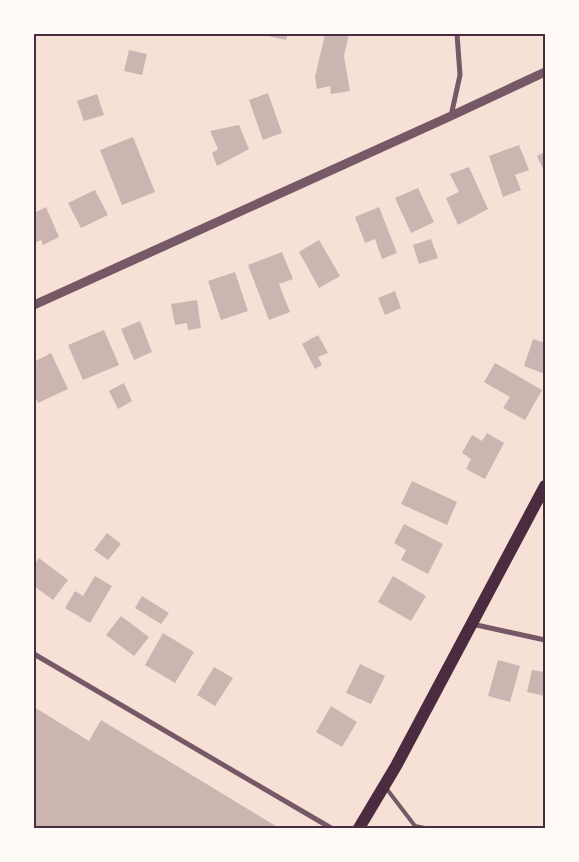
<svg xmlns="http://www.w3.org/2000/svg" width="579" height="862" font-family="Barlow,sans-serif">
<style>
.building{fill:#ccb4b1}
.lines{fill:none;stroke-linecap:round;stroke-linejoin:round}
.service{stroke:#755966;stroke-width:4}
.minor{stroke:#755966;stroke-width:5}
.tertiary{stroke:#755966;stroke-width:9}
.primary{stroke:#4a2c40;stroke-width:12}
.neatline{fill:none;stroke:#4a2c40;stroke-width:2}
</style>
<rect width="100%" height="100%" fill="#f7e1d7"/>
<path class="building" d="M269,34h19l-2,6 -18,-4z
M325,34h24l-5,22 6,35 -19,3 -1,-8 -13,3 -2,-12z
M129,50l18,4 -5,21 -18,-4z
M268,93l14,40 -19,7 -14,-40z
M97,94l7,21 -20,6 -7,-20z
M239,125l10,24 -32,17 -5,-13 6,-4 -8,-18z
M133,137l22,55 -33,13 -22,-55z
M519,145l10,25 -14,5 6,15 -18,7 -14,-41z
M545,152v21l-8,-17z
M469,167l19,42 -30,16 -12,-27 13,-6 -9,-18z
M418,188l16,34 -23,11 -16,-35z
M95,190l13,25 -27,13 -13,-25z
M46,207l13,30 -16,8 -2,-5 -7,3v-30z
M379,207l18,46 -15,6 -7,-20 -10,4 -10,-26z
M431,239l7,19 -19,6 -6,-19z
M319,240l21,36 -21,12 -20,-36z
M282,252l11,27 -14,5 11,28 -21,8 -21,-55z
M235,272l13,39 -27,9 -13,-39z
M395,291l6,17 -16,7 -7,-17z
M197,300l4,28 -13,2 -1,-7 -12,2 -4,-21z
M140,321l12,31 -18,8 -13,-31z
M104,330l15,35 -36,15 -15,-35z
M318,335l10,18 -10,4 4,8 -7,4 -13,-25z
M533,339l12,4v31l-21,-8z
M51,353l17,36 -30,14 -4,-9v-32z
M495,363l47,27 -17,30 -22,-12 7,-11 -26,-15z
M124,383l8,18 -14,8 -9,-18z
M487,433l17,10 -19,36 -19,-10 5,-10 -9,-6 10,-18 10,6z
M412,481l45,21 -10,23 -46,-21z
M404,524l39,20 -15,30 -27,-14 5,-10 -12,-7z
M107,533l14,11 -13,16 -14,-10z
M39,558l29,22 -15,20 -19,-14v-21z
M95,576l17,10 -22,37 -25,-15 10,-17 8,5z
M393,576l33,20 -15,25 -33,-19z
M142,596l27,17 -8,11 -26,-16z
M121,616l28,21 -15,19 -28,-21z
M163,633l31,19 -19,31 -30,-18z
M498,660l22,6 -10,36 -22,-6z
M360,664l25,12 -14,28 -25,-11z
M214,667l19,11 -18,28 -18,-11z
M532,670l13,2v24l-18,-4z
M331,706l26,16 -15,25 -26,-15z
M34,707l55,34 12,-21 178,108h-245z"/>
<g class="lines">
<path class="service" d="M386,788l29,38 10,2"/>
<path class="minor" d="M451,116l9,-41 -3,-41
M472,624l73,16
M34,654l297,174"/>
<path class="tertiary" d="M34,305l417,-189 94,-44"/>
<path class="primary" d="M359,828l37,-62 149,-280"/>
</g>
<rect width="579" height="862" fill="none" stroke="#fffaf5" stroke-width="70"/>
<rect x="35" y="35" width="509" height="792" class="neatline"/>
</svg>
